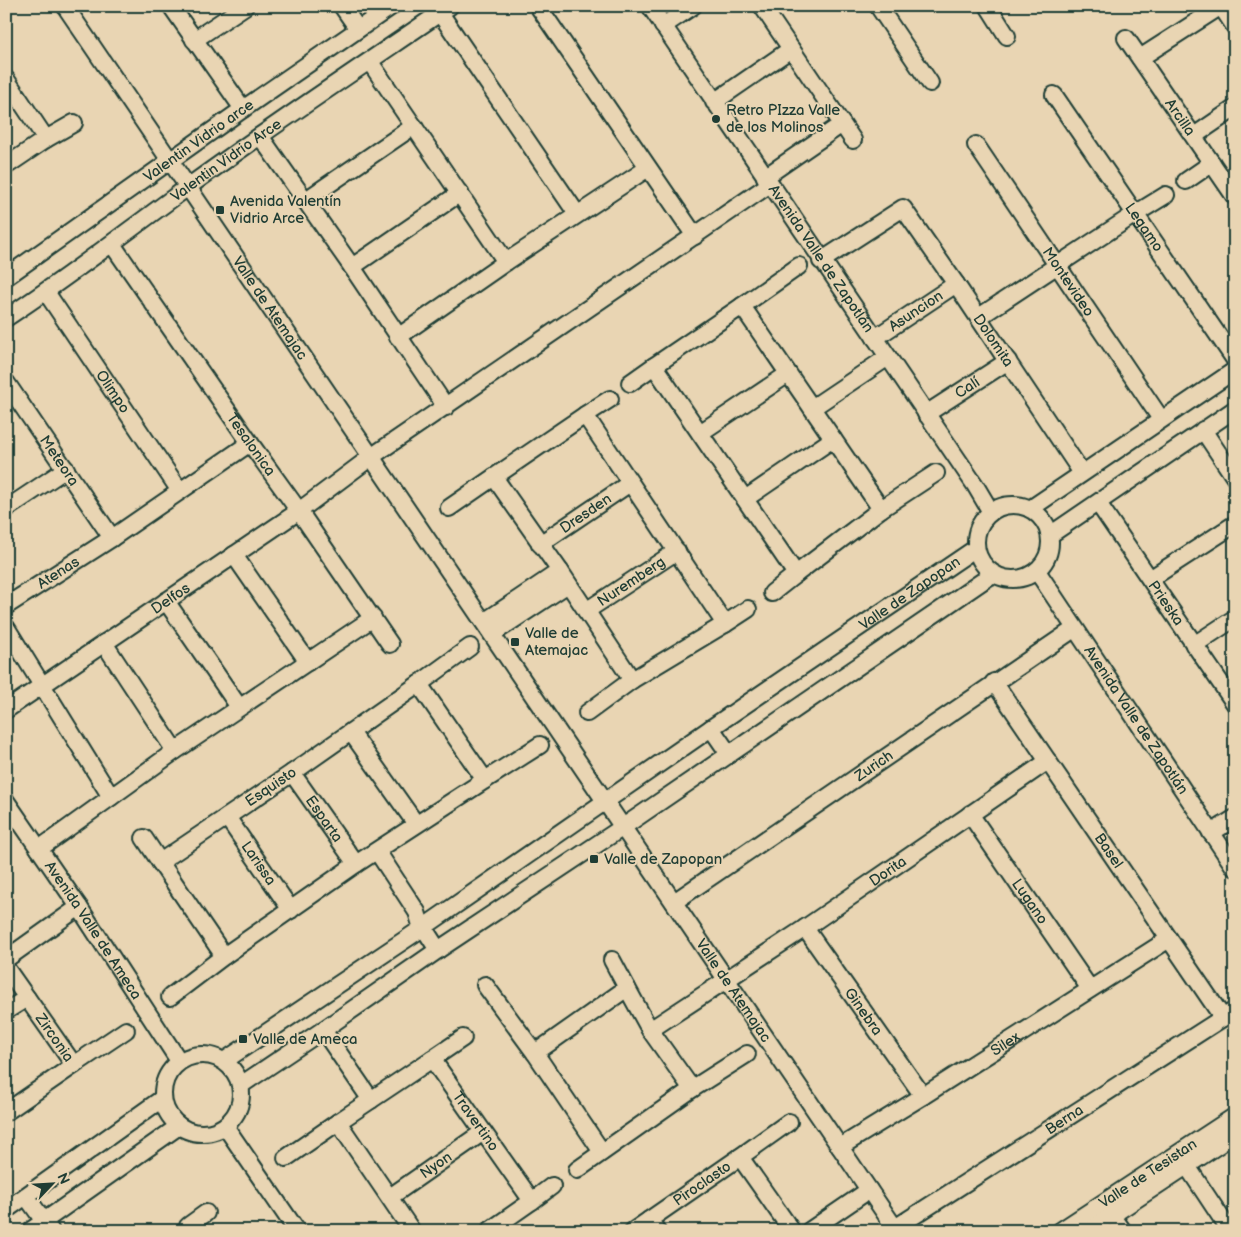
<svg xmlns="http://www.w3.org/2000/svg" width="1241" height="1237" font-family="'Balsamiq Sans',sans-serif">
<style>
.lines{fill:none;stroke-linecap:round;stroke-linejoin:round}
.street-casing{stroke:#1f3d34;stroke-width:20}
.street{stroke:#e9d5b3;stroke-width:16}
.poi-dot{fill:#1f3d34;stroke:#e9d5b3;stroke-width:2}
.labels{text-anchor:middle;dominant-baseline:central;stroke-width:4;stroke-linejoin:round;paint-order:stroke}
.poi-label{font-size:15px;fill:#1f3d34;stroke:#e9d5b3;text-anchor:start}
.street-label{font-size:15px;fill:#1f3d34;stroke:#e9d5b3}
</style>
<rect width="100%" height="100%" fill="#e9d5b3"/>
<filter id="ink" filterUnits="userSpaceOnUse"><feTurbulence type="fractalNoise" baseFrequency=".02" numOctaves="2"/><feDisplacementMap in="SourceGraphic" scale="10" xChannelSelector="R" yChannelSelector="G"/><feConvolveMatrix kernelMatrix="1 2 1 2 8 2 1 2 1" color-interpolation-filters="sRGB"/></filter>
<g filter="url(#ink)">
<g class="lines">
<g class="street-casing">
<g id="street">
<path id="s1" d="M65,6l832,1225"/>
<path d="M171,6l72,103"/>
<path d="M342,6l16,23"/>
<path d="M538,6l157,230"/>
<path id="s2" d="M650,6l325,479 16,27"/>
<path d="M762,6l91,134"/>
<path d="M878,6l52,77"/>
<path d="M988,6l19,30"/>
<path d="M1221,6l14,21"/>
<path d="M440,13l137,201"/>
<path d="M663,26l30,-20"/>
<path id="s3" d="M1126,38l109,159"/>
<path d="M194,40l51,-34"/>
<path d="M1140,58l81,-52"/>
<path d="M370,62l136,200"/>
<path d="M6,79l40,60 -40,27"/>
<path id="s4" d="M1054,95l181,265"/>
<path d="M714,102l77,-53"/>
<path d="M260,136l92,131 94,140"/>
<path d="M1194,136l41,-28"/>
<path d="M46,139l28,-16"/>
<path id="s5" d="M976,145l185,274"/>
<path d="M765,177l77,-53"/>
<path d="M1186,181l26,-18"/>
<path d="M306,200l108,-74"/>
<path id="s6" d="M112,244l138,199 49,68 91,133"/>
<path id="s7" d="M821,261l82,-53 53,76 126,189"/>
<path d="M352,267l108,-74"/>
<path id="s8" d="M6,277l237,-168 149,-103"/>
<path id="s9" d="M46,292l134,199"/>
<path d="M742,306l139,203 -85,65 -142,-208z"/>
<path d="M742,306l57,-40"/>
<path d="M979,317l156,-103 31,-19"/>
<path id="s10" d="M6,318c63,-41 121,-87 182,-131 85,-62 174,-121 262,-181"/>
<path d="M398,337l108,-75 142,-94"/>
<path id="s11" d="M875,338l81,-54"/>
<path id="s12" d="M6,382l106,156"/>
<path d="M630,383l24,-17"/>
<path d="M812,408l76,-51"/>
<path id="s13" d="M926,414l82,-53"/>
<path d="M585,415l140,209 -93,56 -72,-109 -66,-94z"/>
<path d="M585,415l25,-16"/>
<path d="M1203,430l32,48"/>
<path d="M700,433l88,-59"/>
<path d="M745,499l88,-60"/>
<path id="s14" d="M1098,503l137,201"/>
<circle cx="1013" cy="542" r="37"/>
<path d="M449,508l45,-31"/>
<path d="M6,509l60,-40"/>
<path d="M881,509l55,-36"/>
<path d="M1030,509l205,-139"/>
<path d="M1050,535l185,-126"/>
<path id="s15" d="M540,544l90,-61"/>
<path d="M234,555l74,107"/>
<path id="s16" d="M1037,571l198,297"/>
<path d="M1150,579l85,-55"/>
<path d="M772,593l24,-19"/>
<path d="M166,601l73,106"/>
<path id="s17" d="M6,606l106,-68 138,-95"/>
<path id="s18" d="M586,611l91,-60"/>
<path d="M484,622l76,-51"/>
<path d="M725,624l23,-15"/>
<path d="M6,627l105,170"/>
<path d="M492,634l76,-50"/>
<path d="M104,643l71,108"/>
<path d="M1194,645l41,-27"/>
<path id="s19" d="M994,682l229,336"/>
<path d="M419,684l66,96 -129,84 -132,92 -64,-94 132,-89z"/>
<path d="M419,684l51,-37"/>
<path id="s20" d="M6,710l293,-199 72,-54 399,-273"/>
<path d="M587,713l45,-33"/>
<path d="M711,728l18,26"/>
<path d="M351,732l65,92"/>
<path id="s21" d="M292,773l64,91"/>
<path d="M485,780l55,-35"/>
<path id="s22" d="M6,801l73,106 100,154"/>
<path id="s23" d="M970,814l120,175"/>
<path id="s24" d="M227,817l64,93"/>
<path d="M1211,833l24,-15"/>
<path d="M144,838l16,24"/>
<path d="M39,849l136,-98 198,-133"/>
<path d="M377,851l40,61 3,10 18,28"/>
<path id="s25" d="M674,902l400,-273"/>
<path id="s26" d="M805,928l118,168"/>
<path d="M6,959l73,-52"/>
<path d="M612,960l15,28"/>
<path id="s27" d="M6,968l68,97 -68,47"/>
<path d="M485,985l50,68 67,99"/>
<path d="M170,997l54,-41"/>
<path d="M6,1011l21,-13"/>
<path d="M323,1030l48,70"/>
<path id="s28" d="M650,1030l155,-102 243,-167"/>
<path d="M535,1053l92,-65 23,42 42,59"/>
<circle cx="202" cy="1094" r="39"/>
<path d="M432,1059l31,-21"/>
<path id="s29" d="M224,1061l200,-134 287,-199 265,-180"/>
<path d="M74,1065l52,-35"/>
<path d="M241,1085l82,-55 115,-80 185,-123 370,-253"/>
<path d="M225,1126l72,105"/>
<path id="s30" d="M840,1147l83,-51 246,-157"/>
<path d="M740,1157l49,-35"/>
<path d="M286,1158l52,-36"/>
<path d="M1187,1166l43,65"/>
<path d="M577,1170l115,-81 55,-35"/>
<path d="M26,1196l25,35"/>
<path id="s31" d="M390,1197l93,-65"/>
<path d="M532,1201l20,-15"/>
<path d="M6,1210l157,-112"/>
<path d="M1112,1215l11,16"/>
<path d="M188,1226l18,-13"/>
<path id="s32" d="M895,1228l340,-218"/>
<path d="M30,1231l149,-105"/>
<path id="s33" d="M412,1231l-74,-109 94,-63 100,142 -43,30"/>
<path d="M633,1231l16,-11"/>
<path id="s34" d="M657,1231l-8,-11 91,-63 52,74"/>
<path d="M809,1231l60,-41"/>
<path id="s35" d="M1060,1231l175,-115"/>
<path d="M1088,1231l147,-97"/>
</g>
</g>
<use href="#street" class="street"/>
</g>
</g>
<g class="poi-dot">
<circle cx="716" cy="119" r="5"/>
<rect x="215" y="205" width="10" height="10" rx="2.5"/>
<rect x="510" y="637" width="10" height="10" rx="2.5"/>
<rect x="589" y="854" width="10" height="10" rx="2.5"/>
<rect x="238" y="1034" width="10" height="10" rx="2.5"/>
</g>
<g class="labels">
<g class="poi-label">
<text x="726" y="110">Retro PIzza Valle<tspan x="726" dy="17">de los Molinos</tspan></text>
<text x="230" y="201">Avenida Valentín<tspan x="230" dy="17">Vidrio Arce</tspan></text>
<text x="525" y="633">Valle de<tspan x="525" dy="17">Atemajac</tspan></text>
<text x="604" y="859">Valle de Zapopan</text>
<text x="253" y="1039">Valle de Ameca</text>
</g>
<g class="street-label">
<text stroke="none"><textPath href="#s3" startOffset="96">Arcilla</textPath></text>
<text stroke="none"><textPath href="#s8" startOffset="236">Valentin Vidrio arce</textPath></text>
<text stroke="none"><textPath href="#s10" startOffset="271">Valentin Vidrio Arce</textPath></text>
<text stroke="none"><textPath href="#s4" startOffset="160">Legamo</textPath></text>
<text stroke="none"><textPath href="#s2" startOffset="305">Avenida Valle de Zapotlán</textPath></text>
<text stroke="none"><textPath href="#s5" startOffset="165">Montevideo</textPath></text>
<text stroke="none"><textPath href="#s1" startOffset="365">Valle de Atemajac</textPath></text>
<text stroke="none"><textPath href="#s11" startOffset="49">Asuncion</textPath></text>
<text stroke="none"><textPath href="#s7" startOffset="258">Dolomita</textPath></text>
<text stroke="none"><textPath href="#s13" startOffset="49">Calí</textPath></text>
<text stroke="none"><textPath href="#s9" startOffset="120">Olimpo</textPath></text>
<text stroke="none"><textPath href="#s6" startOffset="244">Tesalonica</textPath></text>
<text stroke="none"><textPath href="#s12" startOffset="95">Meteora</textPath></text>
<text stroke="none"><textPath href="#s15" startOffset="55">Dresden</textPath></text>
<text stroke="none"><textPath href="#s17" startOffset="62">Atenas</textPath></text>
<text stroke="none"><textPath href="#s18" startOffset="54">Nuremberg</textPath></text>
<text stroke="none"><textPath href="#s29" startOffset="830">Valle de Zapopan</textPath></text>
<text stroke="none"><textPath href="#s20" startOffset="199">Delfos</textPath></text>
<text stroke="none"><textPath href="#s14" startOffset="121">Prieska</textPath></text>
<text stroke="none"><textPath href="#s16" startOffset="179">Avenida Valle de Zapotlán</textPath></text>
<text stroke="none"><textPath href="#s25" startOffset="242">Zurich</textPath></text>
<text transform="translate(271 787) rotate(-34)">Esquisto</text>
<text stroke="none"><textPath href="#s21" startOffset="56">Esparta</textPath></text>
<text stroke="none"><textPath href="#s19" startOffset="204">Basel</textPath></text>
<text stroke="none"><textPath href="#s24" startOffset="56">Larissa</textPath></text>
<text stroke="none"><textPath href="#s28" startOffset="286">Dorita</textPath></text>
<text stroke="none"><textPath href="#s23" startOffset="106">Lugano</textPath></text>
<text stroke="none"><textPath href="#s22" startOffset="156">Avenida Valle de Ameca</textPath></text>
<text stroke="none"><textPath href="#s1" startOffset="1190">Valle de Atemajac</textPath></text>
<text stroke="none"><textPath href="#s26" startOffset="102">Ginebra</textPath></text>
<text stroke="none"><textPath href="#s27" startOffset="85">Zirconia</textPath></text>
<text stroke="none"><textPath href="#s30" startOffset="195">Silex</textPath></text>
<text stroke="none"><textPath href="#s32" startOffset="201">Berna</textPath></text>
<text stroke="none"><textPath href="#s33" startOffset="321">Travertino</textPath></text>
<text stroke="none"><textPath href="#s31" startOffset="56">Nyon</textPath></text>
<text stroke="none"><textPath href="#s35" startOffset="105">Valle de Tesistan</textPath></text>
<text stroke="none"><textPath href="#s34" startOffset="78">Piroclasto</textPath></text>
</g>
</g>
<rect width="1241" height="1237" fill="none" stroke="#e9d5b3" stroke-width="25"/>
<rect x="12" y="12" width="1216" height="1212" fill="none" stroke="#1f3d34" stroke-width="2" filter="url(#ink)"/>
<g transform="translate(52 1184) rotate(65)" stroke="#e9d5b3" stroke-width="4" paint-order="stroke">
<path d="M0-4L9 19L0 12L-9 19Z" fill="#1f3d34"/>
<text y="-8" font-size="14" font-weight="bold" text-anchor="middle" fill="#1f3d34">N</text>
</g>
</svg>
